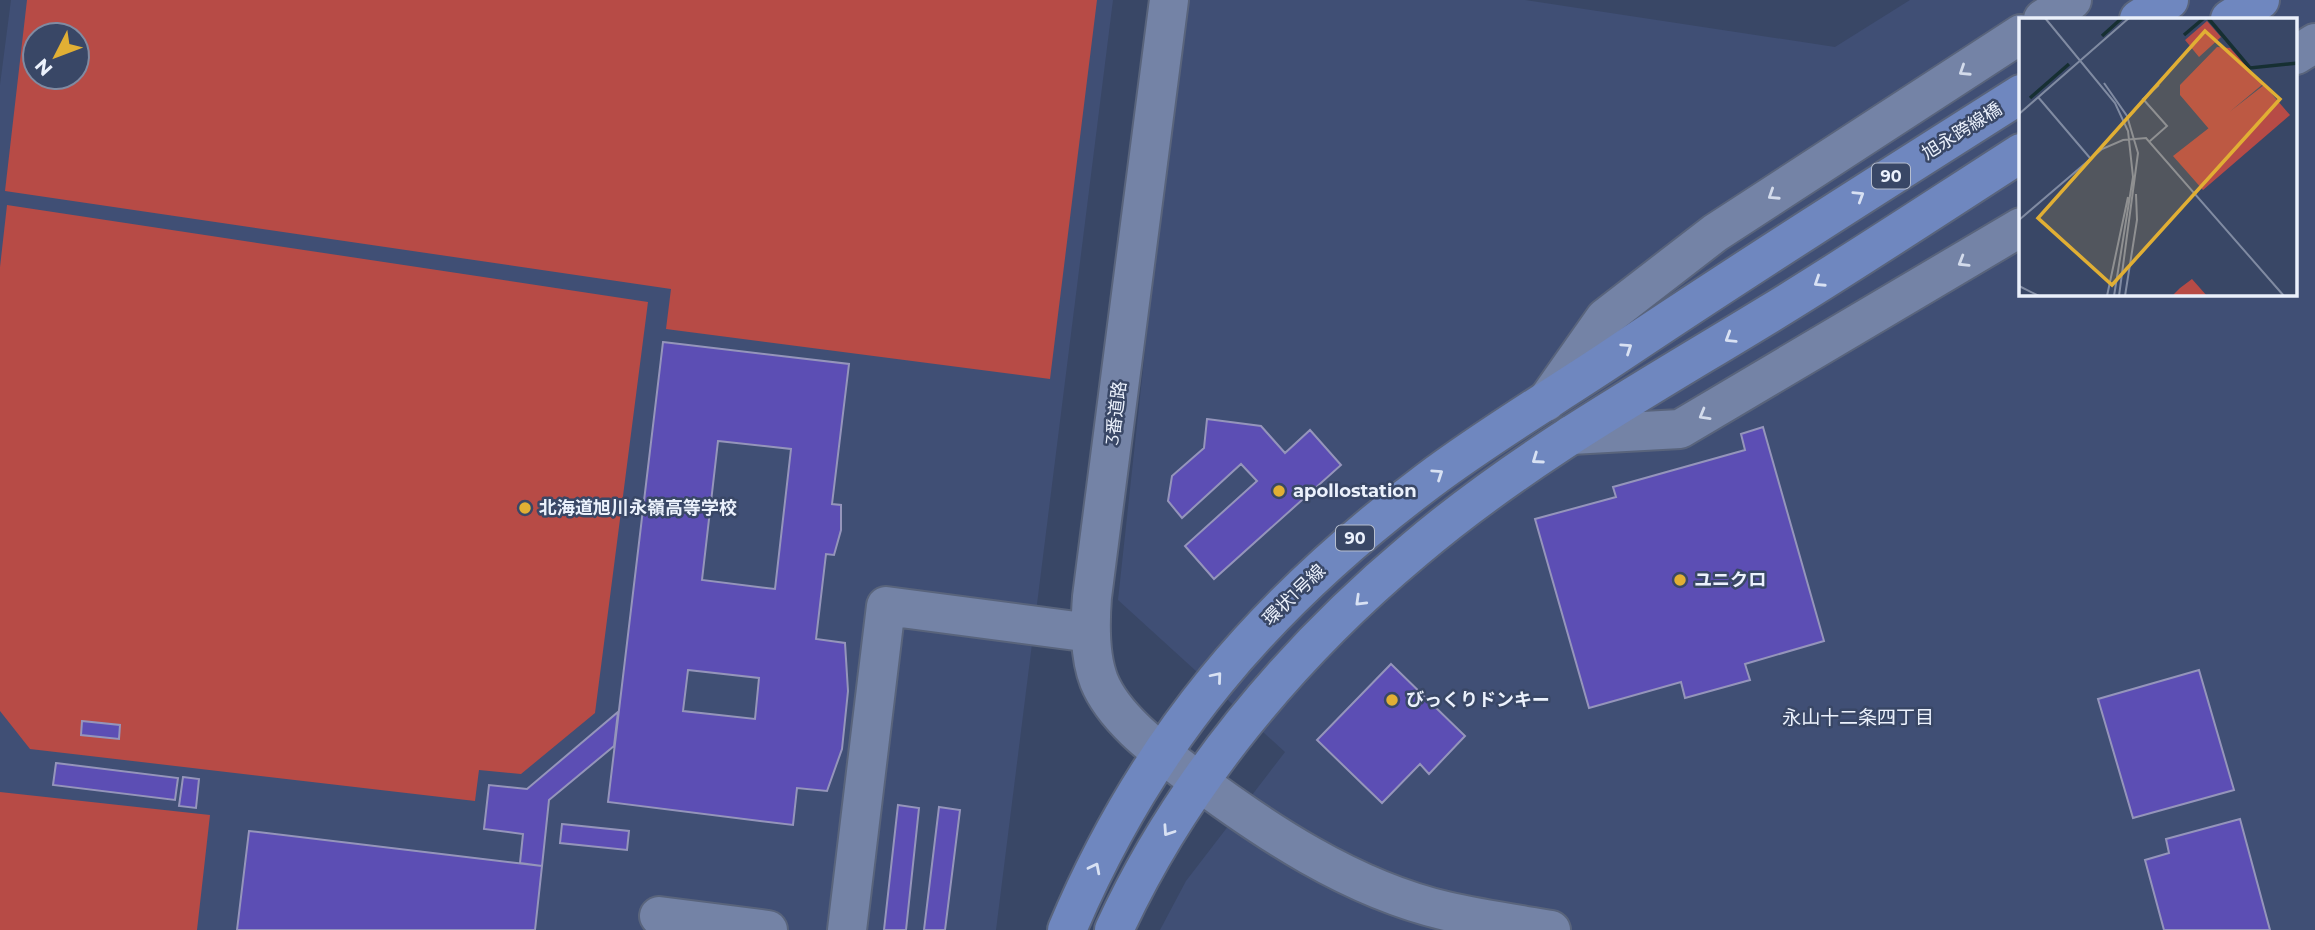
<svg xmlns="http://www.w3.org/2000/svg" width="2315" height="930" font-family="Montserrat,'Noto Sans JP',sans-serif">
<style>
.built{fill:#404f75;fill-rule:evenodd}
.park{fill:#b74b46;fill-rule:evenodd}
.building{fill:#5c4eb4;stroke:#9595bb;stroke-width:2;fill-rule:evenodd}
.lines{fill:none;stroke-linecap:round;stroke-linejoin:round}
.minor-casing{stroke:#59647c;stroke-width:42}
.major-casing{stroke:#59647c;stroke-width:42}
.minor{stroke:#7483a6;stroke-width:38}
.major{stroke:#6f87bf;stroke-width:38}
.oneway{stroke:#d3dbeb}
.oneway2{stroke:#d8e1f3}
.poi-dot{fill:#e1af34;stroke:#394766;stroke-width:2.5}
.labels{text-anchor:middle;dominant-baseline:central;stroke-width:5;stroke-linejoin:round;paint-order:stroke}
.shield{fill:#394766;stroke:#b6becf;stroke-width:2}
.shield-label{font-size:16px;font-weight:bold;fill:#ebf1fc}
.street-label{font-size:18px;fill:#ebf1fc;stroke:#394766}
.poi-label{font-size:18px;font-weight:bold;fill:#ebf1fc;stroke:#394766;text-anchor:start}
.neighbourhood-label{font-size:19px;fill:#ebf1fc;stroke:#394766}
.inset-river{fill:none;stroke:#162f32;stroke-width:3.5}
.inset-road{fill:none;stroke:#808ba2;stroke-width:2}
.view{fill:#e1af34;fill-opacity:0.15;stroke:#e1af34;stroke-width:3.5}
.inset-edge{fill:none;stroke:#ebf1fc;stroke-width:3.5}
</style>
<rect width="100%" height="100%" fill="#394766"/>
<path class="built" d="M11,0h1102l-117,930h-996v-845zM35,35h42v42h-42z
M1183,0h342l310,47 75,-47h405v930h-1155l26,-49 99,-129 -167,-152zM2021,19h275v275h-275z"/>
<path class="park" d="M27,0h1070l-47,379 -384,-50 5,-40 -666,-98zM35,35h42v42h-42z
M7,205l641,97 -53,411 -74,61 -42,-4 -4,31 -445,-52 -30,-38v-444z
M0,792l210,23 -13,115h-197z"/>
<path class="building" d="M663,342l186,22 -17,140 9,1v25l-7,25 -8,-1 -10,85 29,4 3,48 -6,58 -15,42 -30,-3 -4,37 -185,-23zM718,441l73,8 -16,140 -73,-9zM688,670l71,8 -4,41 -72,-8z
M1207,419l54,7 24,27 25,-23 31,35 -127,114 -29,-33 72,-65 -16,-17 -59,54 -14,-17 4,-25 32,-28z
M1763,427l61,214 -79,23 5,16 -65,18 -4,-16 -92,26 -54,-189 81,-22 -3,-10 132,-37 -4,-16z
M1391,664l74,72 -36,38 -9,-10 -38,39 -65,-63z
M2199,670l35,120 -101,28 -35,-119z
M618,712l-4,34 -65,54 -7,66 -22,-3 3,-29 -39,-5 5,-44 38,4z
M82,721l38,4 -1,14 -38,-4z
M56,763l122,15 -3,22 -122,-15z
M183,777l16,2 -3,29 -17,-2z
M898,805l21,3 -13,122h-22z
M939,807l21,3 -15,120h-21z
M2240,819l30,111h-106l-19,-70 24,-7 -3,-14z
M562,824l67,7 -2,19 -67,-7z
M249,831l293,35 -7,64h-298z"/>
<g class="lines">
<g class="minor-casing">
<path id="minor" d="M1169,0l-77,597c-2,26 -3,58 7,84 15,37 57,68 87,91 77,58 165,117 260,139 35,8 70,13 105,19
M2043,19l29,-19
M2296,55l19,-12
M1546,402l59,-84 110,-85 306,-199
M1571,435l109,-6 341,-202
M659,916l109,14
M847,930l39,-324 205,27"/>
</g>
<g class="major-casing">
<path id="major" d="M2139,19l30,-19
M2230,19l30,-19
M1067,930c80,-190 197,-326 361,-449 57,-43 119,-80 178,-119 137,-92 276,-180 415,-268
M1114,930c67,-146 177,-277 300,-380 108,-92 234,-162 355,-236 85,-52 168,-107 252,-161"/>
</g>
<use href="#minor" class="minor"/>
<use href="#major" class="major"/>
</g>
<defs><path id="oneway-chevron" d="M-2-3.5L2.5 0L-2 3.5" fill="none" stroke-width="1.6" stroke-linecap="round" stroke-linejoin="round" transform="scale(1.75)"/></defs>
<g class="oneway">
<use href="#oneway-chevron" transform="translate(1964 71) rotate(147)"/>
<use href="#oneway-chevron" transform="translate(1773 195) rotate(147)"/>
<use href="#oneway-chevron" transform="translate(1963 262) rotate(149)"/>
<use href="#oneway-chevron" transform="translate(1704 415) rotate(150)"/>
</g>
<g class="oneway2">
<use href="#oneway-chevron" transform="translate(1859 196) rotate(-32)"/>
<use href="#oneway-chevron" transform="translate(1819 282) rotate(147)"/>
<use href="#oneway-chevron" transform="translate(1730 338) rotate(148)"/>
<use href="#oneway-chevron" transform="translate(1627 348) rotate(-34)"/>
<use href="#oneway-chevron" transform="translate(1537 459) rotate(145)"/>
<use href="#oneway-chevron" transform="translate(1438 474) rotate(-34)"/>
<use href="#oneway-chevron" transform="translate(1360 601) rotate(136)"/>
<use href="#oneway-chevron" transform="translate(1217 677) rotate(-50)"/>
<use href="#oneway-chevron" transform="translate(1168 831) rotate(124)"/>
<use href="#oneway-chevron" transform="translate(1095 868) rotate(-63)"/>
</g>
<g class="poi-dot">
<circle cx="1279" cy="491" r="7"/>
<circle cx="525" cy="508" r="7"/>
<circle cx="1680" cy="580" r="7"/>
<circle cx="1392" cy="700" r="7"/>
</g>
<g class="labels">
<g class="shield">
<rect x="1872" y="163.5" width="38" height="25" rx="5"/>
<rect x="1336" y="525.5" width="38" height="25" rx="5"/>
</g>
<g class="shield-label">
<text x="1891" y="176">90</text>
<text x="1355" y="538">90</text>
</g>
<g class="street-label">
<text transform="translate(1962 131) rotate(-32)">旭永跨線橋</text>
<text transform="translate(1116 413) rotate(-83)">3番道路</text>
<text transform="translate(1294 595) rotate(-44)">環状1号線</text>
</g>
<g class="poi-label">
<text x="1293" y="491">apollostation</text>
<text x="539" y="508">北海道旭川永嶺高等学校</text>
<text x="1694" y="580">ユニクロ</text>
<text x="1406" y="700">びっくりドンキー</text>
</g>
<g class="neighbourhood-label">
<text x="1858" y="717">永山十二条四丁目</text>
</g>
</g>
<g transform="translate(2019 18)">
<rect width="278" height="278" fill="#394766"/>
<path d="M188,3l14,16 -22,20 -14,-17zM198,29l13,1 33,36 -54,45 -29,-34v-10zM245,67l26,30 -87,75 -30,-34zM173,261l15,17h-35l8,-8z" fill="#b74b46"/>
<path class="inset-river" d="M189,0l42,50 48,-5M165,17l20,-17M83,18l20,-18M11,80l39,-34"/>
<path class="inset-road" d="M26,0l70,85 13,28 5,46 -19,119M85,65l23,33 11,37 -19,143M19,79l52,61M0,96l110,-96M131,123l17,-15 -24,-27 16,-14M0,202l83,-71 21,-9 23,-2 138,158M0,268l20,10M88,278l21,-99M106,278l12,-76 -1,-26"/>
<path class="view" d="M186,13l75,68 -168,186 -74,-67z"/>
<rect width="278" height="278" class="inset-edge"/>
</g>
<g transform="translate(56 56) rotate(228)"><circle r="33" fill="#394766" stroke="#808ba2" stroke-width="2"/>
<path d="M0-5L12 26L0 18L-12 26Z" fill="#e1af34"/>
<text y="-10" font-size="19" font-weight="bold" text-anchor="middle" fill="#ebf1fc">N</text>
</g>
</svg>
